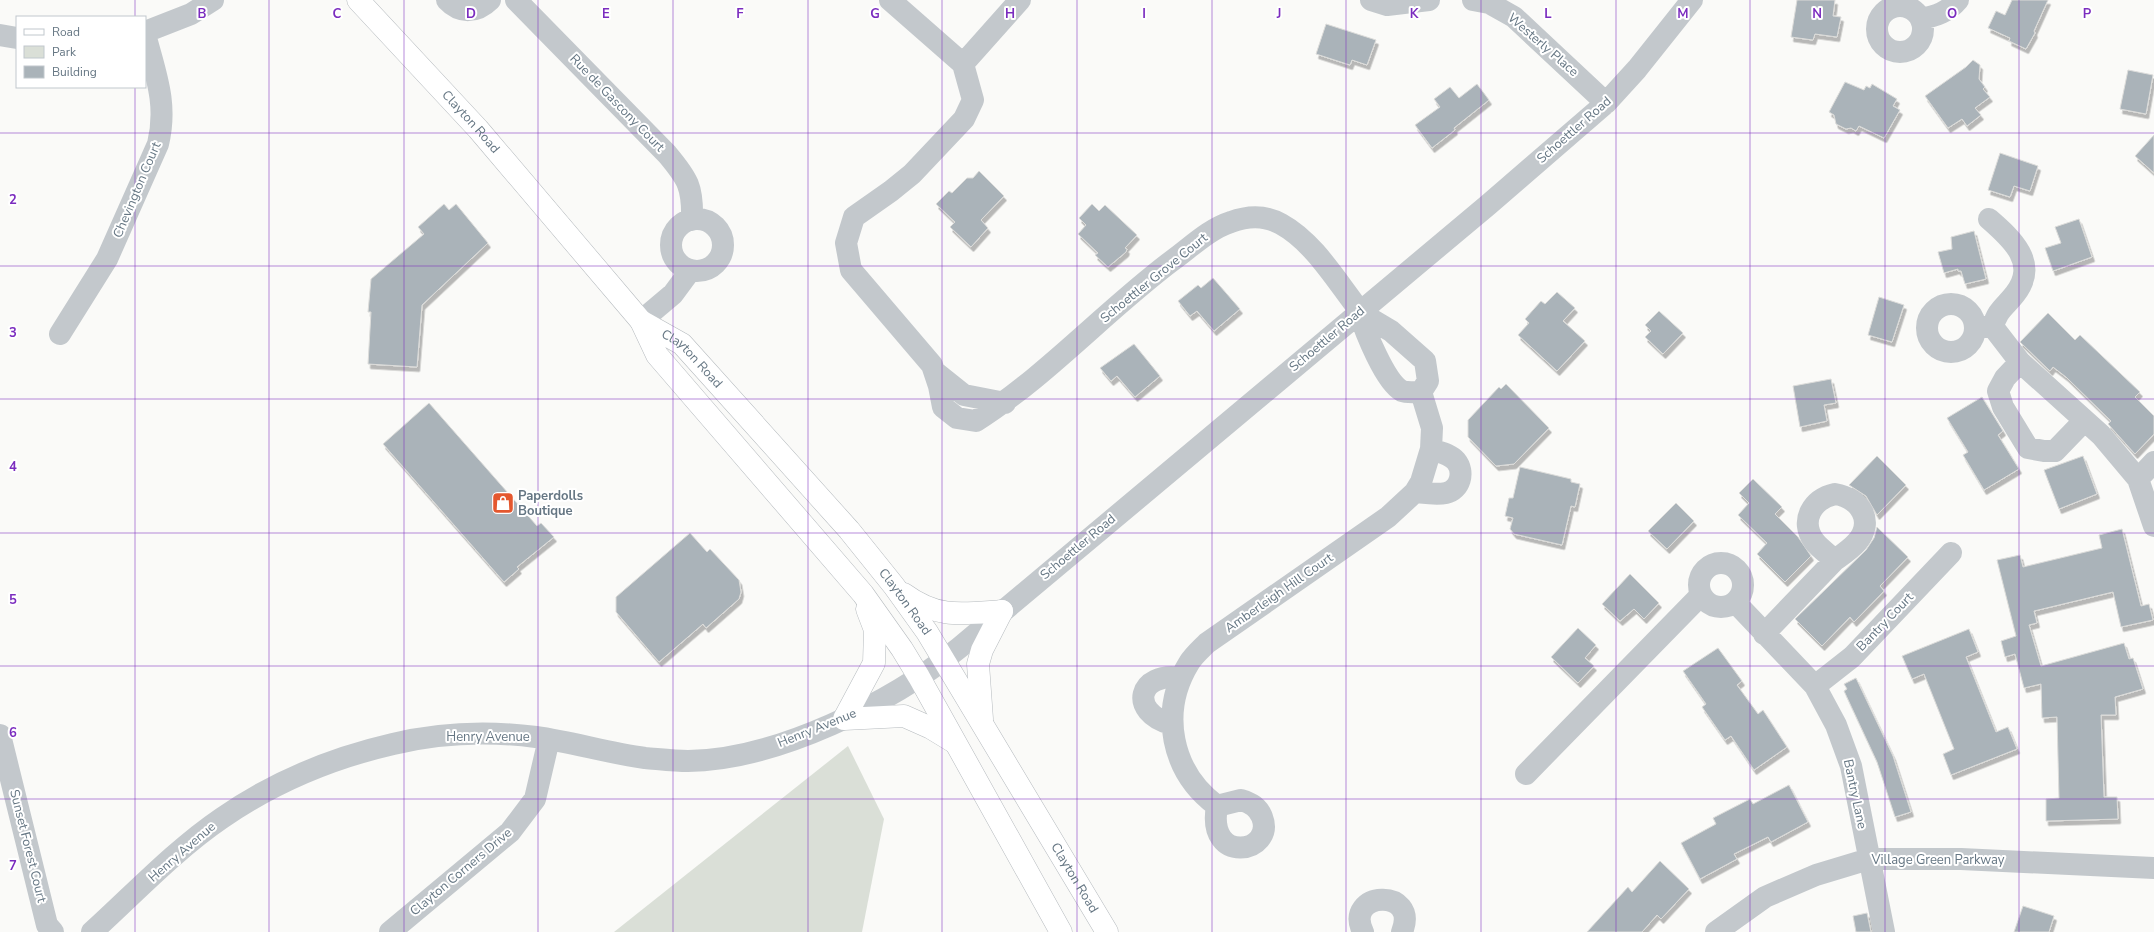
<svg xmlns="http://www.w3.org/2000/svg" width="2154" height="932" font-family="'Nunito Sans',sans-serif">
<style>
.green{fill:#dadfd7}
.building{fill:#aab3b9;stroke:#dcdcda;filter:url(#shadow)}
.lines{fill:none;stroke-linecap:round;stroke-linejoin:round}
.major-casing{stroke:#b5babe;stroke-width:23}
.minor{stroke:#c3c8cc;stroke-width:22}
.major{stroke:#fff;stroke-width:22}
.grid{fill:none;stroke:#7b2cbf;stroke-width:1;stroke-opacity:0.55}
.labels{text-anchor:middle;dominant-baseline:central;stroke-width:4;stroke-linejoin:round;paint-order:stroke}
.street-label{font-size:13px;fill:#657683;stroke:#fff}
.poi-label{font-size:13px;font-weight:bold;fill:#657683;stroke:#fff;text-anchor:start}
.grid-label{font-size:13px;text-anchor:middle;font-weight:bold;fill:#7b2cbf;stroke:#fff;stroke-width:4;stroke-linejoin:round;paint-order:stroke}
</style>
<defs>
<filter id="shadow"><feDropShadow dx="2.5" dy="4.5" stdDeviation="0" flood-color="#0004"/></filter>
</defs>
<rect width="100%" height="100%" fill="#fafaf8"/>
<path class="green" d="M848,746l36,73 -22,113h-248z"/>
<path class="building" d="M1797,0h38l-2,16 8,1 -4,20 -22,-3 -2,6 -22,-3z
M2012,0h36l-14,31 1,2 -9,16 -17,-8 1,-3 -22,-10 8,-17 9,4z
M1326,24l50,16 -9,25 -15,-5 -2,5 -34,-11z
M1973,60l7,5 -1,14 6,8 -2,2 7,8 -15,11 6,7 -14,11 -5,-7 -14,9 -23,-32 41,-29z
M2128,70l25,5 -7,39 -26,-5z
M1845,82l19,8 2,-4 4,2 2,-4 25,15 -4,7 7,4 -16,28 -25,-12 -3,5 -5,-3 -5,1 -10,-5 -2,-9 -5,-3z
M1477,84l12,16 -35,28 1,2 -23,18 -17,-23 25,-18 -6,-8 16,-12 9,11z
M2154,135v38l-19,-17z
M2000,153l38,13 -8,25 -16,-5 -4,11 -22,-7z
M979,171l25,25 -23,24 7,8 -17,19 -21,-20 5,-5 -19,-18 13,-13 3,2 15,-15h6z
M444,204l5,6 7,-6 32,39 -66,62 -5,62 -49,-3 3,-52h-3l3,-33 53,-45 -6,-7z
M1092,204l7,7 6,-6 32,30 -12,13 2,1 -1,3 -18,15 -13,-12 3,-2 -20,-19 8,-9 -7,-7z
M2079,219l13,38 -39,14 -8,-23 16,-5 -6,-16z
M1974,231l12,48 -21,5 -4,-13h-3v-2l-14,4 -6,-21 14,-3 -1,-12z
M1213,278l27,31 -26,22 -17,-20 -7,5 -12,-15 20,-16 3,3z
M1557,292l18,16 -12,13 22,20 -28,30 -39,-36 11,-12 -4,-4 16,-18 4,3z
M1879,297l25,8 -12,37 -24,-7z
M1659,311l24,22 -20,21 -18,-17 6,-6 -6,-6z
M2048,313l27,27 5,-5 60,57 -5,5 19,19v18l-19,20 -27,-30 3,-3 -45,-44 -13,-10 -3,4 -30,-29z
M1134,344l26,32 -25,21 -18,-21 -6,5 -11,-13z
M1831,379l5,24 -12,2 3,16 -27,6 -7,-41z
M1506,384l43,44 -35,36 -18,2 -28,-29v-17l31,-33 2,2z
M1982,397l21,34 -5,4 21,34 -35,21 -21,-35 5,-3 -21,-34z
M429,403l108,123 4,-3 13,14 -37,30 2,2 -15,13 -121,-138z
M1877,456l29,29 -29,30 -11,-19 -17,-11z
M2083,456l14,38 -38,15 -15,-39z
M1520,467l51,12v3l9,2 -5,23 -4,-1 -9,39 -48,-11 -4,-5 3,-11 -8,-2 4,-18h4z
M1753,479l29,28 -7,7 23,23 13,19 -26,26 -28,-28 10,-11 -29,-28 11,-12 -10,-10z
M1676,503l18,18 -27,28 -19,-18z
M1877,527l31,30 -28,29 4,5 -30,31 -4,-5 -28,29 -27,-27 71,-69 8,-12z
M2122,529l19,77 8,-2 4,16 -32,7 -8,-35 -79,19 3,12 -8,2 12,41 83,-23 5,16 4,-1 10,31 -28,8 1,18h-15l3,82h13l1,22 -72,2v-22l13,-1 -2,-81 -15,1 -1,-34 -17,4 -9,-34 -10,3 -4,-16 15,-5 -19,-76 23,-5 3,12 79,-19 -3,-13z
M690,533l17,19 3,-3 29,31 2,12 -2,7 -33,29 -3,-4 -44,38 -43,-50v-15z
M1630,574l29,29 -15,16 -10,-10 -14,12 -18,-17z
M1578,628l18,17 -11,13 9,8 -16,17 -27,-26z
M1969,629l9,23 -12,5 30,75 12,-5 9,22 -66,26 -8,-21 11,-5 -30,-75 -12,5 -10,-23z
M1718,648l24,33 -5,4 21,29 5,-4 24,37 -33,23 -23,-34 -6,4 -23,-33 4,-3 -23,-33z
M1856,678l37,78 18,56 -16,5 -18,-55 -33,-71 3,-2 -3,-5z
M1789,785l19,37 -37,20 -3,-5 -34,17 3,5 -37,20 -19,-36 35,-19 -3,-6 37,-19 3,5z
M1660,861l29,28 -28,30 -4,-4 -15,17h-55l41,-45 4,5z
M2023,906l31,10 -5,16h-35z
M1867,913l4,19h-15l-3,-16z"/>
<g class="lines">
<g class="major-casing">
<g id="major">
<path id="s1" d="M358,0l120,129 163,192 16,34 206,239 39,55 17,28 142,255"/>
<path id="s2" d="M641,321l41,23 167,186 45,56 33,46 180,300"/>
<path d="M904,594c34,25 58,20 98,17"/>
<path d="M867,609l8,21 -1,33 -30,56 60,-3 27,12 23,14"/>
<path d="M982,719l-4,-55 4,-14 20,-39"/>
</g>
</g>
<path class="minor" d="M447,0c13,14 30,13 43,0
M516,0l151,154c21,25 26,33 25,66
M890,0l73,64 10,36 -9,19 -52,55 -21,17 -37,26 -8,26 5,27 81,95 7,21 4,21 14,11 19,3c71,-45 129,-110 197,-161 18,-13 36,-31 58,-38 16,-6 34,-7 50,2 33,18 56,58 79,87
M1371,0l16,5 42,-5
M1473,0l16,3 25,14 92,86
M1877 29a23 23 0 1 1 46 0a23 23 0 1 1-46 0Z
M1921,19c15,-3 27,-7 37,-19
M145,32l46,-18 22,-14
M0,35l17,3
M963,64l57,-64
M671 245a26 26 0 1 1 52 0a26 26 0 1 1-52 0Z
M1989,219c23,20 50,44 26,75 -10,13 -18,16 -22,33
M1927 328a24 24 0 1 1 48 0a24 24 0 1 1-48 0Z
M1359,312l32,19 34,30 3,20 -7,11
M1359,312c6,19 26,70 43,79 5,2 13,1 19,1
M641,321l32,-27 17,-23
M1975,327h18l27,35 81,73 37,44 16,47
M60,334l47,-75 51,-115c10,-41 -3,-71 -13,-110
M2020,362l-15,16 -7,13 5,16 25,41 16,3h11l29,-30
M934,371l30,24 41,8
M2138,479l16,-17
M1415,492c10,1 21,3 31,1 14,-3 19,-21 10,-32 -6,-7 -17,-9 -25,-12
M1835,494c25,4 40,27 22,48 -6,7 -15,13 -22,18 -7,-6 -16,-12 -21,-19 -15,-21 -1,-42 21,-47z
M1699 585a22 22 0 1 1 44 0a22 22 0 1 1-44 0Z
M1735,602l80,84 21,39 15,41 33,166
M1764,634l71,-74
M1815,686l37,-29 99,-104
M1171,724c-43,-12 -33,-53 10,-46
M0,735l47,190 6,7
M1526,774l175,-179
M1241,800c10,3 17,7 21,17 14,36 -56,49 -45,-11z
M1217,806c-46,-34 -58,-94 -28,-143 4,-7 12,-14 18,-20l181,-126 27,-25 6,-10 10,-33 1,-21 -11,-36
M92,932c42,-38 83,-82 130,-114 52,-36 110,-60 171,-74 46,-11 96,-13 143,-7 36,5 72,16 109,21 13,1 29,3 43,3 88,-1 203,-58 271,-113l529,-443 118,-102 31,-34 55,-69
M390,932l120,-100 25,-33 14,-60
M1363,932c-20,-41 57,-45 39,0
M1716,932l49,-35 51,-22 53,-16h92l193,9"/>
<use href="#major" class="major"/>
</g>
<path class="grid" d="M135,0v17M269,0v932M404,0v932M538,0v932M673,0v932M808,0v932M942,0v932M1077,0v932M1212,0v932M1346,0v932M1481,0v932M1616,0v932M1750,0v932M1885,0v932M2019,0v932M135,87v845M0,133h2154M0,266h2154M0,399h2154M0,533h2154M0,666h2154M0,799h2154"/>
<defs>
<g id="shop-square" transform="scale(1.15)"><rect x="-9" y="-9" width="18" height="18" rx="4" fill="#e4572e" stroke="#fff"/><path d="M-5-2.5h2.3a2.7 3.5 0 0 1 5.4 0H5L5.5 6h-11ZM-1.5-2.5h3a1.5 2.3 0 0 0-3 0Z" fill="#fff"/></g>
</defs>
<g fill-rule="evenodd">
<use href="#shop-square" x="503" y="503"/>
</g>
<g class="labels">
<g class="street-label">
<text transform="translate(1543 45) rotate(41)">Westerly Place</text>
<text transform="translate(617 103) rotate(46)">Rue de Gascony Court</text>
<text stroke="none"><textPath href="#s1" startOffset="166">Clayton Road</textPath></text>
<text transform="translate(1574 130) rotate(-41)">Schoettler Road</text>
<text transform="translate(137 190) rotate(-67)">Chevington Court</text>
<text transform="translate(1154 278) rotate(-39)">Schoettler Grove Court</text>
<text transform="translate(1327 339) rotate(-40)">Schoettler Road</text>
<text stroke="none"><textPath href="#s2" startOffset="64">Clayton Road</textPath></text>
<text transform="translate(1078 547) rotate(-40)">Schoettler Road</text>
<text transform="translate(1279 593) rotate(-35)">Amberleigh Hill Court</text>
<text stroke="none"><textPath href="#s2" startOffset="388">Clayton Road</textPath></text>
<text transform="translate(1885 622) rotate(-46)">Bantry Court</text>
<text transform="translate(817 728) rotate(-22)">Henry Avenue</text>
<text x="488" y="737">Henry Avenue</text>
<text transform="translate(1855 794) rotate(78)">Bantry Lane</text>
<text transform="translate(28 846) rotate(76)">Sunset Forest Court</text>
<text transform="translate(182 852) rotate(-41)">Henry Avenue</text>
<text x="1938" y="860">Village Green Parkway</text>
<text transform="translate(461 872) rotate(-40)">Clayton Corners Drive</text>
<text stroke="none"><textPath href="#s2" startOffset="712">Clayton Road</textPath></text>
</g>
<g class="poi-label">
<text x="518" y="496">Paperdolls<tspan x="518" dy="15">Boutique</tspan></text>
</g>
</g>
<g class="grid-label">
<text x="202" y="18">B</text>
<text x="337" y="18">C</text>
<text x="471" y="18">D</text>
<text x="606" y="18">E</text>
<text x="740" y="18">F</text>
<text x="875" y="18">G</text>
<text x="1010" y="18">H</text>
<text x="1144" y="18">I</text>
<text x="1279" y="18">J</text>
<text x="1414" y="18">K</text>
<text x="1548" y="18">L</text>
<text x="1683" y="18">M</text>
<text x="1817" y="18">N</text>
<text x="1952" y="18">O</text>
<text x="2087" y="18">P</text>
<text x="13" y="204">2</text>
<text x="13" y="337">3</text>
<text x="13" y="471">4</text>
<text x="13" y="604">5</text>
<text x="13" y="737">6</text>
<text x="13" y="870">7</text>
</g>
<rect x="16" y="16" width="130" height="72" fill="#ffffff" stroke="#c1c8cd"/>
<rect x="24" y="29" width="20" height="6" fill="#ffffff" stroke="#c1c8cd"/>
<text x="52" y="36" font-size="12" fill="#657683">Road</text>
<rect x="24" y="46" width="20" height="12" fill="#dadfd7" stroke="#c1c8cd"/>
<text x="52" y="56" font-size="12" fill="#657683">Park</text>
<rect x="24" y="66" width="20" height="12" fill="#aab3b9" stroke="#c1c8cd"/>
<text x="52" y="76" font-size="12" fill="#657683">Building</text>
</svg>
